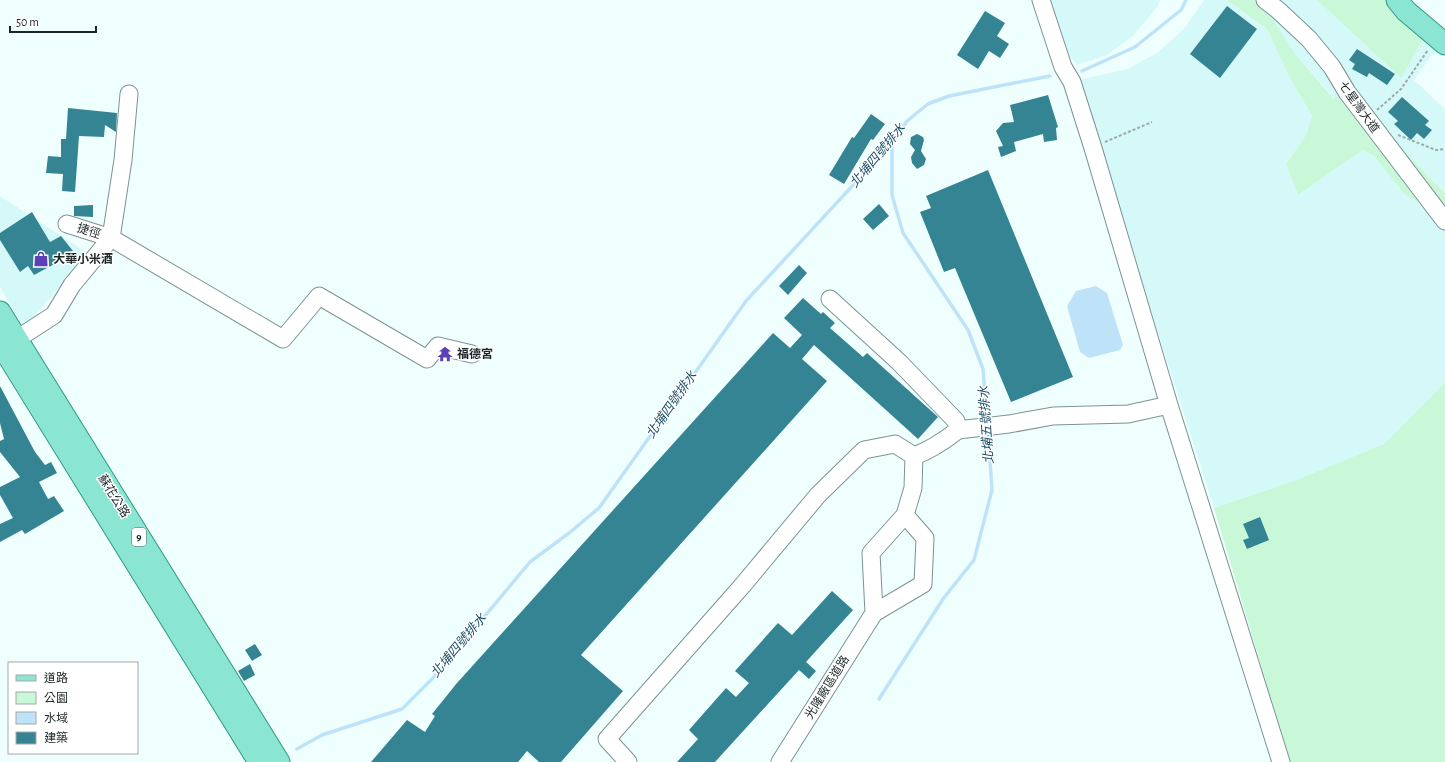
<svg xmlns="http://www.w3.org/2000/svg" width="1445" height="762" font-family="'Alegreya Sans','Noto Sans TC',sans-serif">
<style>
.built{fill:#d5f9f8}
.green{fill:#c9f8d9}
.water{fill:#bee3f8}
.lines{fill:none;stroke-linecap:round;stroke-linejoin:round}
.stream{stroke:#bee3f8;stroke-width:3.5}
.building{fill:#348494}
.minor-casing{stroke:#7b9393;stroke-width:19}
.major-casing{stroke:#319884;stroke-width:23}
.path{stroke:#9ca9a8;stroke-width:2;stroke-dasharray:3 2;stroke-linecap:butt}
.minor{stroke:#fff;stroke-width:17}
.major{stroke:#8ae6d3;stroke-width:21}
.labels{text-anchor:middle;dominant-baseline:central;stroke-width:3;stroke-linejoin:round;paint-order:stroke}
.shield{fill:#fff;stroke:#616767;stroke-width:1}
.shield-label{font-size:11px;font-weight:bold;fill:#1d2626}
.street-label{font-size:12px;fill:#1d2626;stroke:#fff}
.poi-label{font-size:12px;font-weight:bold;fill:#1d2626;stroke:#fff;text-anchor:start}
.water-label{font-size:13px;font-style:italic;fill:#1d5067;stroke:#fff}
</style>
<rect width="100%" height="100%" fill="#effffe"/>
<path class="built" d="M1049,0h111l-2,6 -26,31 -25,18 -30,10 -9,-11z
M1204,0h23l40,29 23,49 22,38 -6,19 -20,29 12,31 65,-45 11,6 31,39 40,21v166l-61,62 -88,36 -82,28 -112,-350 -28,-77 53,-12 30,-16 27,-24z
M1273,0h44l83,77 23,-38 19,12 -11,5 -17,24 31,29v84l-99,-101 -11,7 -39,-44 -22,-34 6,-12z
M0,196l89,58 -65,73 -24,-40z"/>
<path class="green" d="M1227,0h46l7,9 -6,12 22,34 38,44 12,-8 99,102v23l-40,-21 -31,-39 -11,-6 -65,45 -12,-31 20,-29 6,-19 -22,-38 -23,-49z
M1317,0h73l33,39 -22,39z
M1445,382v380h-155l-76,-254 82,-28 88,-36z"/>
<path class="water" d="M1096,286l11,7 16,52 -3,5 -31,8 -9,-6 -13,-46 9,-15z"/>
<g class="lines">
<path class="stream" d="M1082,71l53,-24 46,-37 5,-10
M892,143v52l11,38 65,97 15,39 4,53
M879,699l64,-100 31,-39 18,-70 -4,-58
M297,749l25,-14 80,-26 31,-31 97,-116 39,-29 30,-25 147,-207 146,-158 15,-22 21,-17 21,-8 101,-20"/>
</g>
<path class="building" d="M1227,6l30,23 -37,49 -30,-24z
M985,11l20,12 -8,13 12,8 -9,14 -11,-7 -11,18 -21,-14z
M1357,49l38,25 -8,11 -18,-12 -2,4 -15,-8 3,-5 -6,-4z
M1048,95l10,32 -2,1 1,12 -13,2 -1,-8 -29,8 2,9 -15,6 -3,-10 5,-1 -7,-15 7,-8 11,-1 -4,-17z
M1402,97l27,24 -4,4 7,5 -8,9 -7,-6 -6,7 -17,-16 4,-3 -10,-9z
M68,108l49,5 -1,19 -11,-7 -1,12 -25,-1 -4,56 -13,-1 1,-17 -17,-1 2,-17 13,1v-18h5z
M871,114l14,10 -12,16 -2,-1 -27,45 -15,-9 23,-38 2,1z
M917,134l6,3 1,3 -3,11 5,8 -2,6 -7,4 -5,-6 -1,-6 4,-7 -5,-6 1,-7z
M988,170l85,207 -62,25 -56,-134 -11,4 -24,-60 11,-4 -5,-12z
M879,204l10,12 -16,14 -10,-11z
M93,205v12l-19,-1v-10z
M32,212l18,30 11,-6 12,15 -13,10 -26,14 -6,-9 -8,6 -20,-32v-7z
M799,265l8,8 -19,22 -9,-9z
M803,298l18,16 2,-2 12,11 -5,5 33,29 4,-4 71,64 -20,22 -104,-94 -12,14 25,22 -246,274 42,36 -62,71h-22l-12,-11 -9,11h-147l36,-42 18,12 10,-16 -3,-2 25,-31 316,-350 17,15 12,-13 -18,-17z
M0,386l35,66 10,13 6,-3 6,11 -18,9 9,17 6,-3 10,15 -39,23 -3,-4 -22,12v-18l13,-6 -13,-23v-8l20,-10 -20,-25v-11l4,-2 -4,-16z
M1260,517l9,23 -22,9 -4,-9 6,-2 -6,-14z
M832,591l21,19 -47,52 10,9 -7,8 -10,-9 -84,92h-38l21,-23 -9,-9 37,-42 10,9 13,-14 -14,-12 43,-48 14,12z
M255,644l7,11 -10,6 -7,-11z
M250,664l5,11 -11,6 -6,-10z"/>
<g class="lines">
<g class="minor-casing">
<path id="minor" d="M1041,0l22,67 9,15 21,66 76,257 112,357
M1265,0l13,10 31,29 23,28 15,25 98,129
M67,224l44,14 172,101 36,-43 108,63 11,-13 34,8
M830,299l69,63 57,59 2,9c-14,11 -27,20 -44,26
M17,339l37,-24 18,-30 39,-47 12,-78 6,-66
M958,430l51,-6 44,-8 75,-2 41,-9
M628,762l-21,-23 135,-153 76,-91 46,-45 31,-6 19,12 -1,32 -8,27
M780,762l94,-149 49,-29 2,-46 -20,-23 -34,38 3,60"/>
</g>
<g class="major-casing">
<path id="major" d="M1397,0l9,11 39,33
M0,312l279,450
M0,343l259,419"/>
</g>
<path class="path" d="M1377,110l24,-21 27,-39
M1398,135l38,15 9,-1
M1105,142l47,-20"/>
<use href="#minor" class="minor"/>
<use href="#major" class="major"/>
</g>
<defs>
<g id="shop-bare" transform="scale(1.2)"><path d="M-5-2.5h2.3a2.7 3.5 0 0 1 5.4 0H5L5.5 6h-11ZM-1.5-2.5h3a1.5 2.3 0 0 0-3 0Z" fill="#5b40b8" stroke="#fff" stroke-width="2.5" paint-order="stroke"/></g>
<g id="temple-bare" transform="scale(1.2)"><path d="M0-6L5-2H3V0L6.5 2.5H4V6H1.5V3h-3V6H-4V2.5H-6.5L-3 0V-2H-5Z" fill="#5b40b8" stroke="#fff" stroke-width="2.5" paint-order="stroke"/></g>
</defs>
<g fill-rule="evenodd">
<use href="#shop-bare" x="41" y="259"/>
<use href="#temple-bare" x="445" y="354"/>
</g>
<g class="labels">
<rect class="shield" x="132" y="528" width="14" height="18" rx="3"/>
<g class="shield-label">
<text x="139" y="537">9</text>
</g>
<g class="street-label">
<text transform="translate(1359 107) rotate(54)">七星灣大道</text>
<text transform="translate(89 231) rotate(18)">捷徑</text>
<text transform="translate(114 496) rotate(58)">蘇花公路</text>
<text transform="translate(827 687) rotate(-58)">光隆廠區道路</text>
</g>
<g class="poi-label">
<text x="53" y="259">大華小米酒</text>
<text x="457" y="354">福德宮</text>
</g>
<g class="water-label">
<text transform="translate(878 156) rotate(-50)">北埔四號排水</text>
<text transform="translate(672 405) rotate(-55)">北埔四號排水</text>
<text transform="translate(987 425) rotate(-94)">北埔五號排水</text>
<text transform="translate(459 646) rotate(-50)">北埔四號排水</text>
</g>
</g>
<rect x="8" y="662" width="130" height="92" fill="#ffffff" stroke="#a5a8a8"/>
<rect x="16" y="675" width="20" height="6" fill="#8ae6d3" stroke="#a5a8a8"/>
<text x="44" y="682" font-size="12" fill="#1d2626">道路</text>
<rect x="16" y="692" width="20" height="12" fill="#c9f8d9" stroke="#a5a8a8"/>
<text x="44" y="702" font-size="12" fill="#1d2626">公園</text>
<rect x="16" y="712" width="20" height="12" fill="#bee3f8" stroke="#a5a8a8"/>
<text x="44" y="722" font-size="12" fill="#1d2626">水域</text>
<rect x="16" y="732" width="20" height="12" fill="#348494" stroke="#a5a8a8"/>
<text x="44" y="742" font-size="12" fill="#1d2626">建築</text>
<path d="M10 26v6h86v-6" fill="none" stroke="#1d2626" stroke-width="2"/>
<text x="16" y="26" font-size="12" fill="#1d2626" stroke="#ffffff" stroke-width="3" paint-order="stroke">50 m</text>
</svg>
